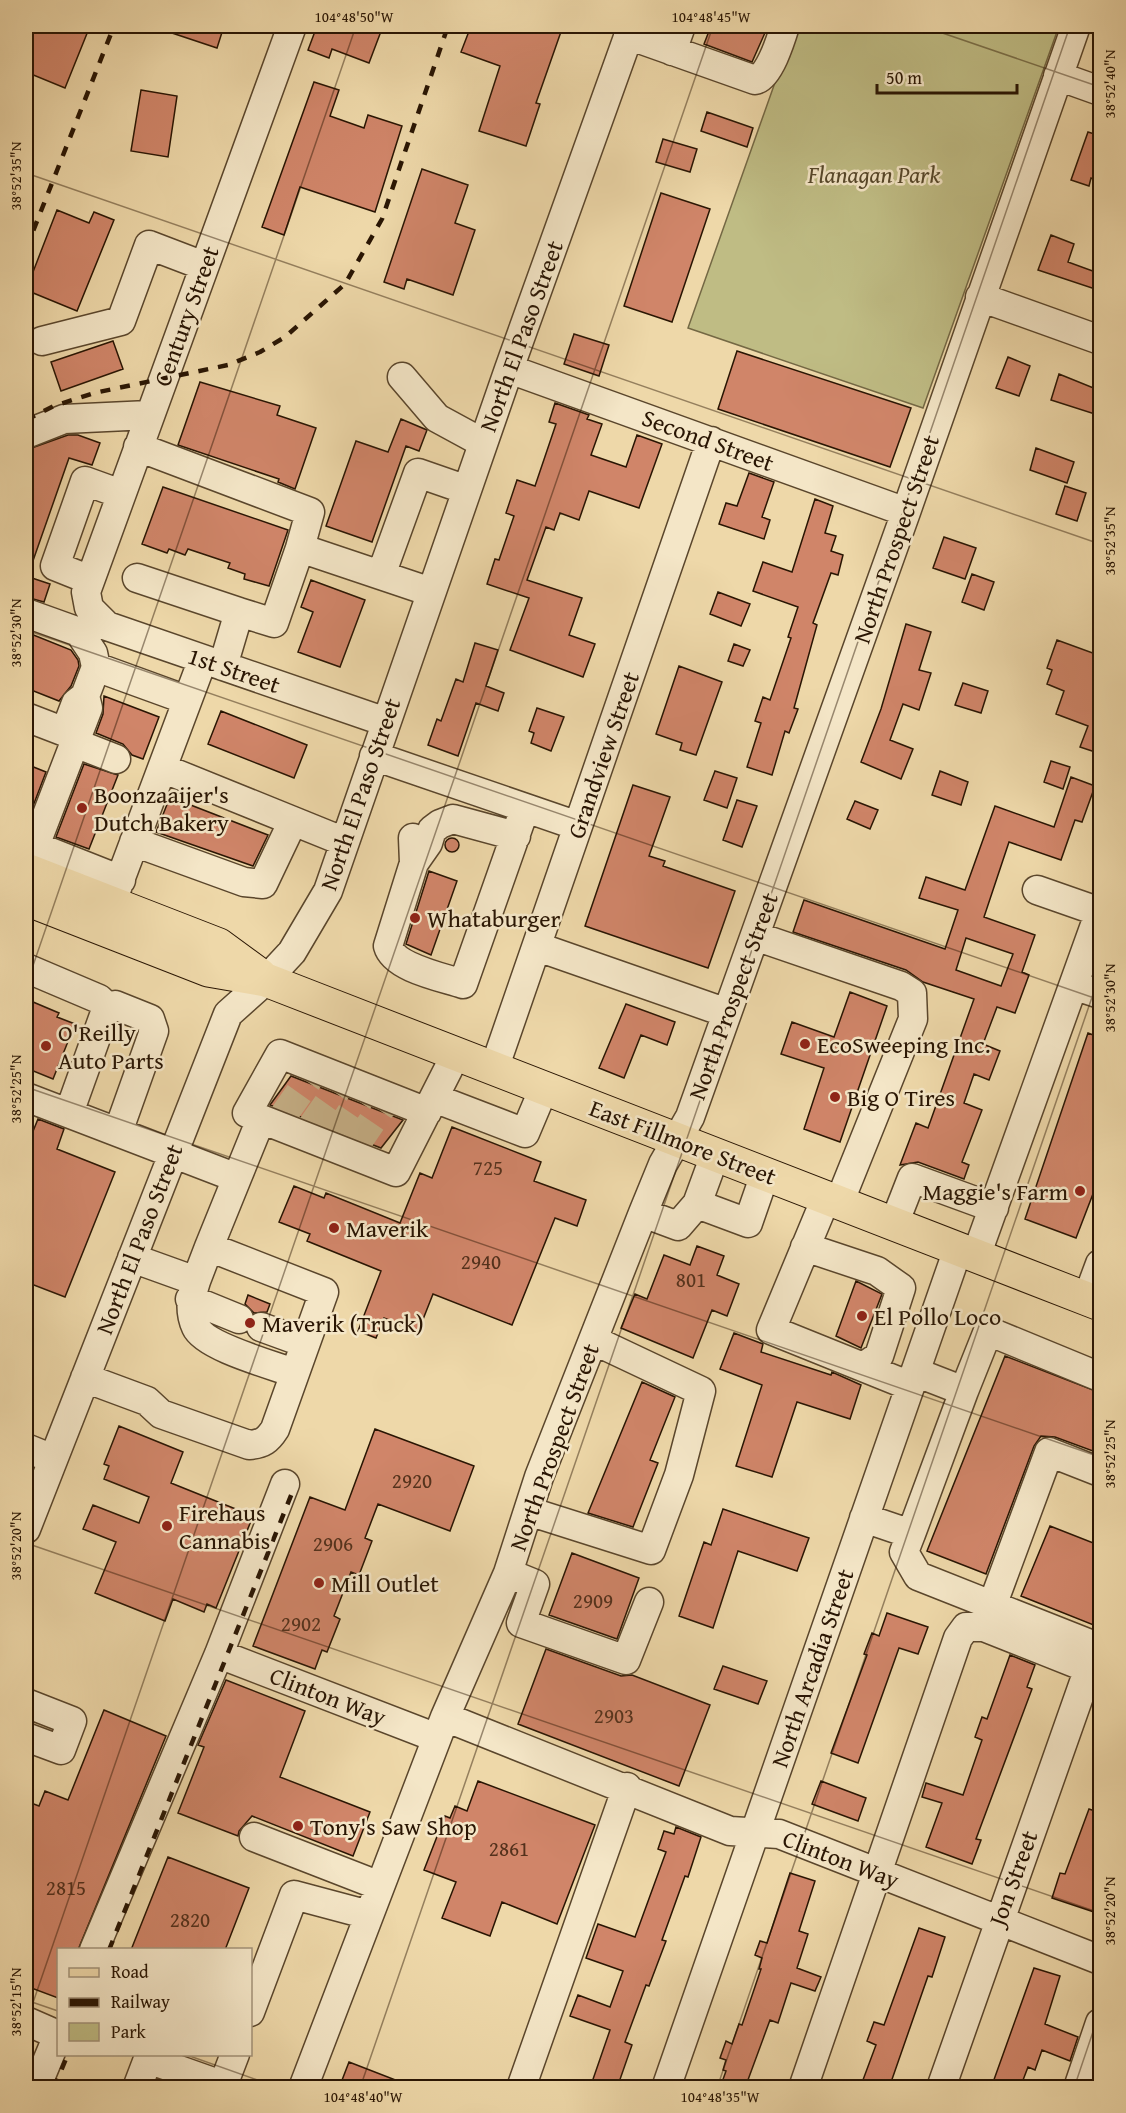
<svg xmlns="http://www.w3.org/2000/svg" width="1126" height="2113" font-family="'Gentium Book Plus',serif">
<style>
.green{fill:#bfbc84;stroke:#746844;stroke-width:1.5}
.building{fill:#d08569;stroke:#291503;stroke-width:1.5;fill-rule:evenodd}
.lines{fill:none;stroke-linecap:round;stroke-linejoin:round}
.minor-tunnel{stroke:#c7b188;stroke-width:28;stroke-dasharray:28 14;stroke-linecap:butt}
.minor-casing{stroke:#5a462c;stroke-width:31}
.major-casing{stroke:#291503;stroke-width:35}
.minor{stroke:#f4e6c7;stroke-width:28}
.major{stroke:#eed8a9;stroke-width:33}
.rail{stroke:#291503;stroke-width:4.5;stroke-dasharray:10 10;stroke-linecap:butt}
.ticks{fill:none;stroke:#291503;stroke-width:1.5;stroke-opacity:0.45}
.poi-dot{fill:#8f2418;stroke:#f4e6c7;stroke-width:2}
.labels{text-anchor:middle;dominant-baseline:central;stroke-width:5;stroke-linejoin:round;paint-order:stroke}
.number-label{font-size:21px;fill:#53311c}
.park-label{font-size:24px;font-style:italic;fill:#56472a;stroke:#f4e6c7}
.street-label{font-size:24px;fill:#291503;stroke:#f4e6c7}
.poi-label{font-size:24px;fill:#291503;stroke:#f4e6c7;text-anchor:start}
.neatline{fill:none;stroke:#291503;stroke-width:2}
.ticks-label{font-size:15px;text-anchor:middle;fill:#291503}
</style>
<rect width="100%" height="100%" fill="#eed8a9"/>
<filter id="stains"><feTurbulence type="fractalNoise" baseFrequency=".00333" numOctaves="4"/><feColorMatrix values="0 0 0 0 .2 0 0 0 0 .09 0 0 0 0 .02 0 0 0 .5 -.17"/></filter>
<radialGradient id="worn" r=".72"><stop offset=".6" stop-color="#630" stop-opacity="0"/><stop offset="1" stop-color="#630" stop-opacity=".3"/></radialGradient>
<path class="green" d="M795,26h264l-136,382 -235,-80z"/>
<path class="building" d="M26,26h64l-25,62 -39,-16z
M158,26h66l-7,22 -60,-20z
M317,26h66l-14,37 -37,-14 -3,9 -21,-8z
M471,26h92l-27,77 4,1 -14,42 -47,-15 21,-65 -39,-14z
M711,26h57l-16,36 -48,-18z
M314,82l25,8 -9,26 34,12 4,-13 34,11 -27,86 -75,-25 -16,48 -22,-8z
M141,90l36,6 -9,61 -37,-6z
M707,112l46,16 -6,19 -46,-16z
M1088,132l13,4v46l-10,-4 -2,8 -18,-6z
M663,139l34,10 -7,23 -34,-10z
M422,169l46,16 -13,38 20,7 -22,65 -46,-16 -3,10 -20,-7z
M661,193l49,16 -38,113 -48,-16z
M57,210l32,13 5,-11 20,8 -37,91 -51,-21z
M1051,235l23,9 -6,18 33,12v17l-63,-21z
M574,334l35,11 -10,31 -35,-12z
M113,341l10,28 -62,22 -10,-29z
M737,351l174,57 -21,59 -172,-58z
M1008,357l22,9 -11,30 -23,-8z
M1059,374l42,17v25l-50,-16z
M200,382l80,24 -3,9 39,13 -21,61 -17,-7 1,-3 -101,-34z
M555,403l34,12 -2,4 15,5 -11,31 35,12 11,-32 25,9 -23,64 -50,-17 -10,29 -19,-7 -6,17 -8,-3 -19,53 55,18 -13,37 26,9 -12,33 -73,-27 19,-52 -42,-14 8,-25 4,1 15,-44 -8,-3 11,-33 18,6 21,-62 -7,-2z
M401,419l26,11 -8,21 -13,-5 -34,96 -46,-16 30,-85 32,11z
M68,435h10l22,8 -8,22 -23,-7 -41,117h-2v-125z
M1036,448l38,14 -7,21 -37,-13z
M749,473l25,9 -12,35 8,3 -6,19 -45,-15 7,-21 11,3z
M1065,486l21,7 -9,28 -21,-7z
M163,487l125,43 -19,56 -25,-7 1,-5 -17,-6 2,-5 -42,-14 -3,6 -16,-6 -2,4 -25,-9z
M815,499l18,7 -8,27 11,3 -5,15 12,4 -5,20 -7,-2 -18,50 4,2 -23,83 4,1 -9,24 -4,-2 -13,44 -25,-8 14,-44 -6,-2 8,-24 7,3 21,-62 -3,-1 10,-30 -45,-16 10,-29 29,10z
M944,537l32,11 -11,31 -32,-11z
M972,574l22,8 -10,28 -22,-8z
M26,576l24,8 -6,18 -18,-5z
M311,580l54,20 -25,67 -42,-15 15,-40 -12,-5z
M718,592l32,12 -9,22 -31,-12z
M906,624l25,8 -12,38 12,3 -12,37 -16,-6 -13,36 23,9 -12,30 -40,-17 20,-53z
M26,632l45,18 7,10 1,6 -8,20 -12,15 -33,-13z
M1057,640l44,16v98l-21,-7 8,-21 -32,-12 8,-23 -17,-7 5,-14 -5,-2z
M475,643l23,7 -12,36 18,7 -6,18 -22,-8 -18,53 -30,-11 9,-26 4,2 15,-42 7,3z
M734,644l16,6 -7,16 -15,-5z
M679,666l43,16 -26,73 -16,-5 2,-7 -26,-9z
M963,683l25,8 -7,22 -26,-8z
M104,696l55,21 -16,42 -11,-4 -9,-11 -27,-11 7,-19z
M537,708l27,9 -13,34 -20,-8 3,-10 -5,-2z
M221,711l86,34 -13,33 -86,-34z
M1051,761l19,6 -7,22 -19,-7z
M26,764l20,8 -16,42 -4,-2z
M84,764l34,11 -29,74 -33,-12z
M715,771l22,7 -10,30 -23,-8z
M940,771l28,11 -7,23 -29,-10z
M1071,777l24,9 -13,36 -7,-2 -14,40 -52,-18 -25,75 51,18 -13,37 7,3 -14,38 -18,-6 -14,37 17,7 -11,29 -15,-6 -10,29 18,7 -20,52 7,3 -5,14 -46,-17 -18,3 16,-42 12,5 46,-129 -51,-17 -17,-12 -113,-38 11,-32 141,49 13,-39 -39,-12 7,-21 39,13 30,-84 59,21zM966,938l47,16 -12,32 -45,-16z
M633,785l37,12 -21,59 16,5 -2,5 72,25 -27,77 -123,-42z
M170,797l98,38 -15,31 -97,-34z
M737,800l20,6 -15,41 -19,-7z
M855,801l23,9 -8,19 -23,-10z
M445 845a7 7 0 1 1 14 0a7 7 0 1 1-14 0Z
M429,871l28,10 -26,74 -25,-11z
M850,992l37,14 -47,136 -36,-13 20,-61 -43,-14 11,-32 42,15z
M26,999l33,14 -2,4 18,7 -22,55 -27,-11z
M626,1004l49,18 -8,23 -26,-10 -17,43 -25,-10z
M1088,1033l13,5v135l-25,65 -51,-19z
M291,1076l112,44 -22,28 -111,-43z
M38,1119l26,10 -7,20 58,23 -50,125 -39,-15v-143l3,2z
M452,1127l89,35 -7,19 52,19 -9,26 -22,-8 -43,107 -79,-31 -15,38 -34,-14 -8,20 -18,-7 23,-60 -74,-30 3,-7 -31,-12 15,-36 30,12 2,-5 74,30 20,-50 12,5z
M697,1246l27,10 -7,19 22,9 -12,32 -15,-6 -19,48 -72,-30 14,-34 12,5 17,-44 26,10z
M856,1281l26,13 -21,54 -25,-12z
M248,1295l22,9 -3,8 -13,1 -9,-9z
M734,1333l29,11 -2,8 70,23 1,-3 29,13 -11,34 -53,-17 -25,75 -36,-11 26,-81 -42,-16z
M1005,1356l96,37v61l-46,-17 -14,-1 -7,10 -48,128 -59,-23z
M642,1382l33,15 -25,63 8,3 -25,64 -45,-14z
M119,1426l64,26 -12,31 82,33 -37,92 -9,-4 -3,8 -31,-13 -8,22 -70,-28 21,-51 -33,-13 10,-24 46,18 10,-26 -45,-18 5,-13 -5,-2z
M375,1429l99,37 -24,65 -72,-27 -13,34 7,3 -13,34 -8,-3 -17,44 6,3 -13,33 -5,-2 -7,19 -62,-23 57,-149 35,13z
M723,1509l86,29 -12,33 -59,-20 -25,77 -34,-12 25,-74 7,3z
M1050,1526l51,20v82l-80,-32z
M572,1553l67,25 -22,61 -68,-24z
M887,1613l41,14 -10,27 -19,-6 -41,115 -27,-10 36,-98 -3,-1 8,-21 7,3z
M546,1649l75,27 11,-1 78,30 -31,81 -161,-62z
M1010,1655l25,10 -8,22 5,2 -56,150 5,1 -9,24 -46,-17 16,-44 -20,-6 4,-14 37,12 19,-55 -7,-3 7,-20 5,2z
M723,1666l44,15 -9,23 -44,-15z
M226,1680l79,31 -25,66 90,35 -17,44 -101,-40 -13,15 -1,5 -60,-23 26,-66 -6,-2z
M104,1710l62,26 -88,214h-20v48l-32,-12v-185l13,5 6,-15 23,9z
M478,1781l117,44 -38,99 -55,-22 -12,34 -48,-18 14,-36 -32,-12 21,-54 5,2 5,-12 12,5z
M821,1781l45,17 -8,23 -46,-17z
M1089,1809l12,4v43l-8,21 8,2v12l-7,21 -42,-14 8,-25 5,1z
M676,1827l25,10 -13,40 -3,-1 -23,64 4,1 -17,45 -3,-1 -21,57 7,3 -15,43h-27l20,-58 -40,-14 8,-21 32,12 13,-36 -37,-13 12,-34 37,13 31,-85 -8,-3 6,-18 10,3z
M168,1857l81,31 -24,62h-94z
M790,1873l25,8 -16,50 9,3 -11,34 24,9 -6,14 -24,-8 -13,40 -8,-3 -25,68h-25l6,-17 -3,-1 3,-10 -6,-2 6,-17 6,3 7,-20 3,1 19,-56h-2l3,-11 -7,-3 5,-14 7,2z
M919,1928l26,9 -13,40 -4,-1 -39,112h-29l16,-43 -9,-4 7,-19 10,3z
M1034,1968l26,8 -15,48 33,13 -8,24 -28,-11 -7,20 -7,-3 -8,21h-29z
M349,2062l62,24v2h-72z"/>
<g class="lines">
<path class="minor-tunnel" d="M283,1116l26,-37
M311,1127l26,-37
M335,1136l25,-37
M356,1145l26,-38"/>
<g class="minor-casing">
<path id="minor" d="M292,26l-206,566 3,16 18,18 279,96
M628,35l127,45c14,-2 26,-41 30,-54
M672,51l9,-25
M1058,76l42,15
M980,297l120,43
M42,341l79,-20 28,-76 55,21
M509,369l397,143
M402,377l35,41 46,25
M26,434l38,-15 85,-4
M138,447l172,65 -10,36
M381,575l37,-102 49,17
M137,578l102,34
M90,580l-35,-14 30,-85 36,13
M26,613l53,19 15,-7
M223,666l16,-54 35,11 26,-75 131,44
M96,667l91,33
M85,696l3,12 -53,138 86,34
M26,717l39,15 11,-29 9,-7 11,-29 -3,-14 -14,-21
M75,743l41,16
M374,756l204,70
M162,768l183,74
M413,838l1,25 -26,83c6,22 54,31 75,38l62,-176
M134,842l110,40 19,2 30,-63
M414,863l14,-20 4,-13 8,-6 13,-5 63,17
M1037,890l63,22
M111,904l92,-245
M755,936l146,50 11,7 1,26 -74,184
M538,947l189,66
M26,968l73,31 8,8 -38,106
M1076,986l24,8
M107,1007l8,-2 35,14 4,12 -36,101
M494,1069l217,-628
M26,1097l211,81 -28,69
M434,1098l91,35 19,-45
M261,1119l-14,-6 33,-59 147,58
M237,1178l24,-59 135,53 60,-118
M826,1198l-55,132 139,56
M697,1204l18,-49
M643,1213l35,13 19,-22 51,19 17,-49
M894,1224l18,-46 82,30
M805,1247l72,24 24,17 -22,68 -16,11
M976,1256l124,-345
M196,1281c-5,15 -7,31 0,46 9,20 77,38 98,46
M190,1299l49,20
M1087,1299l13,-35
M261,1327l44,16
M85,1378l62,23 14,13 88,31c14,-1 19,-5 26,-16l49,-137 -115,-45 -13,34 -64,-23
M964,1391l24,-60 112,46
M26,1448l27,11
M528,1511l123,39 28,-75 22,-84 -108,-51
M864,1518l47,16 53,-143 -49,-19
M26,1529l202,-515 38,-34 26,-28 36,-61 181,-522 123,-343
M911,1534l-7,18 14,24 182,72
M508,1573l27,11 -14,39 105,37 23,-58
M992,1606l57,-154 51,20
M219,1654l218,84
M26,1703l46,18 -11,29 -35,-13
M445,1717l285,114 49,3 321,126
M254,1837l126,49
M94,1950l125,-296 66,-170
M250,2012l44,-117 75,20
M26,2021l32,14
M36,2088l22,-53
M137,2088l11,-29 82,29
M222,2088l13,-34
M303,2088l142,-371 63,-144 31,-96 104,-264 20,-49 27,-47 216,-605 170,-486
M521,2088l106,-301
M666,2088l292,-839
M803,2088l155,-450 8,-11h18l116,46
M941,2088l148,-420
M1078,2088l22,-65"/>
</g>
<g class="major-casing">
<path id="major" d="M26,870l193,75 41,30
M26,899l182,71 58,10 834,324"/>
</g>
<use href="#minor" class="minor"/>
<use href="#major" class="major"/>
<path class="rail" d="M26,249l88,-223
M26,420l28,-14 40,-13 134,-28 32,-13 25,-15 60,-53 37,-65 66,-193
M109,1950l183,-457
M54,2088l14,-34"/>
</g>
<path class="ticks" d="M922,26l178,61M26,173l1074,371M26,630l1074,370M26,986l330,-960M26,1087l1074,370M26,1543l1074,370M26,2000l32,11M26,2023l687,-1997M184,2054l96,34M360,2088l710,-2062M717,2088l383,-1114M1074,2088l26,-77"/>
<g class="poi-dot">
<circle cx="82" cy="808" r="6"/>
<circle cx="415" cy="918" r="6"/>
<circle cx="805" cy="1044" r="6"/>
<circle cx="46" cy="1046" r="6"/>
<circle cx="835" cy="1097" r="6"/>
<circle cx="1080" cy="1191" r="6"/>
<circle cx="334" cy="1228" r="6"/>
<circle cx="862" cy="1316" r="6"/>
<circle cx="250" cy="1323" r="6"/>
<circle cx="167" cy="1526" r="6"/>
<circle cx="319" cy="1583" r="6"/>
<circle cx="298" cy="1826" r="6"/>
</g>
<g class="labels">
<g class="number-label">
<text x="488" y="1167">725</text>
<text x="481" y="1261">2940</text>
<text x="691" y="1279">801</text>
<text x="412" y="1480">2920</text>
<text x="333" y="1543">2906</text>
<text x="593" y="1600">2909</text>
<text x="301" y="1623">2902</text>
<text x="614" y="1715">2903</text>
<text x="509" y="1848">2861</text>
<text x="66" y="1887">2815</text>
<text x="190" y="1919">2820</text>
</g>
<g class="park-label">
<text x="874" y="174">Flanagan Park</text>
</g>
<g class="street-label">
<text transform="translate(186 316) rotate(-70)">Century Street</text>
<text transform="translate(521 336) rotate(-70)">North El Paso Street</text>
<text transform="translate(708 440) rotate(20)">Second Street</text>
<text transform="translate(896 539) rotate(-71)">North Prospect Street</text>
<text transform="translate(234 670) rotate(19)">1st Street</text>
<text transform="translate(603 755) rotate(-71)">Grandview Street</text>
<text transform="translate(360 794) rotate(-71)">North El Paso Street</text>
<text transform="translate(733 996) rotate(-70)">North Prospect Street</text>
<text transform="translate(683 1142) rotate(21)">East Fillmore Street</text>
<text transform="translate(139 1239) rotate(-69)">North El Paso Street</text>
<text transform="translate(554 1447) rotate(-70)">North Prospect Street</text>
<text transform="translate(812 1668) rotate(-71)">North Arcadia Street</text>
<text transform="translate(328 1696) rotate(21)">Clinton Way</text>
<text transform="translate(841 1859) rotate(21)">Clinton Way</text>
<text transform="translate(1013 1878) rotate(-70)">Jon Street</text>
</g>
<g class="poi-label">
<text x="94" y="794">Boonzaaijer's<tspan x="94" dy="28">Dutch Bakery</tspan></text>
<text x="427" y="918">Whataburger</text>
<text x="58" y="1032">O'Reilly<tspan x="58" dy="28">Auto Parts</tspan></text>
<text x="817" y="1044">EcoSweeping Inc.</text>
<text x="847" y="1097">Big O Tires</text>
<text x="1068" y="1191" text-anchor="end">Maggie's Farm</text>
<text x="346" y="1228">Maverik</text>
<text x="874" y="1316">El Pollo Loco</text>
<text x="262" y="1323">Maverik (Truck)</text>
<text x="179" y="1512">Firehaus<tspan x="179" dy="28">Cannabis</tspan></text>
<text x="331" y="1583">Mill Outlet</text>
<text x="310" y="1826">Tony's Saw Shop</text>
</g>
</g>
<rect width="1126" height="2113" fill="none" stroke="#eed8a9" stroke-width="66"/>
<rect x="57" y="1948" width="195" height="108" fill="#f4e6c7" stroke="#a39279" stroke-width="1.5"/>
<rect x="69" y="1968" width="30" height="9" fill="#eed8a9" stroke="#a39279" stroke-width="1.5"/>
<text x="111" y="1978" font-size="18" fill="#291503">Road</text>
<rect x="69" y="1998" width="30" height="9" fill="#291503" stroke="#a39279" stroke-width="1.5"/>
<text x="111" y="2008" font-size="18" fill="#291503">Railway</text>
<rect x="69" y="2023" width="30" height="18" fill="#bfbc84" stroke="#a39279" stroke-width="1.5"/>
<text x="111" y="2038" font-size="18" fill="#291503">Park</text>
<path d="M877 84v9h140v-9" fill="none" stroke="#291503" stroke-width="3"/>
<text x="886" y="84" font-size="18" fill="#291503" stroke="#f4e6c7" stroke-width="4.5" paint-order="stroke">50 m</text>
<rect x="33" y="33" width="1060" height="2047" class="neatline"/>
<g class="ticks-label">
<text x="354" y="22">104°48'50"W</text>
<text x="711" y="22">104°48'45"W</text>
<text transform="translate(1110 84) rotate(-90)" y="5">38°52'40"N</text>
<text transform="translate(16 176) rotate(-90)" y="5">38°52'35"N</text>
<text transform="translate(1110 541) rotate(-90)" y="5">38°52'35"N</text>
<text transform="translate(16 633) rotate(-90)" y="5">38°52'30"N</text>
<text transform="translate(1110 998) rotate(-90)" y="5">38°52'30"N</text>
<text transform="translate(16 1089) rotate(-90)" y="5">38°52'25"N</text>
<text transform="translate(1110 1454) rotate(-90)" y="5">38°52'25"N</text>
<text transform="translate(16 1546) rotate(-90)" y="5">38°52'20"N</text>
<text transform="translate(1110 1911) rotate(-90)" y="5">38°52'20"N</text>
<text transform="translate(16 2002) rotate(-90)" y="5">38°52'15"N</text>
<text x="363" y="2102">104°48'40"W</text>
<text x="720" y="2102">104°48'35"W</text>
</g>
<rect width="100%" height="100%" filter="url(#stains)"/>
<rect width="100%" height="100%" fill="url(#worn)"/>
</svg>
